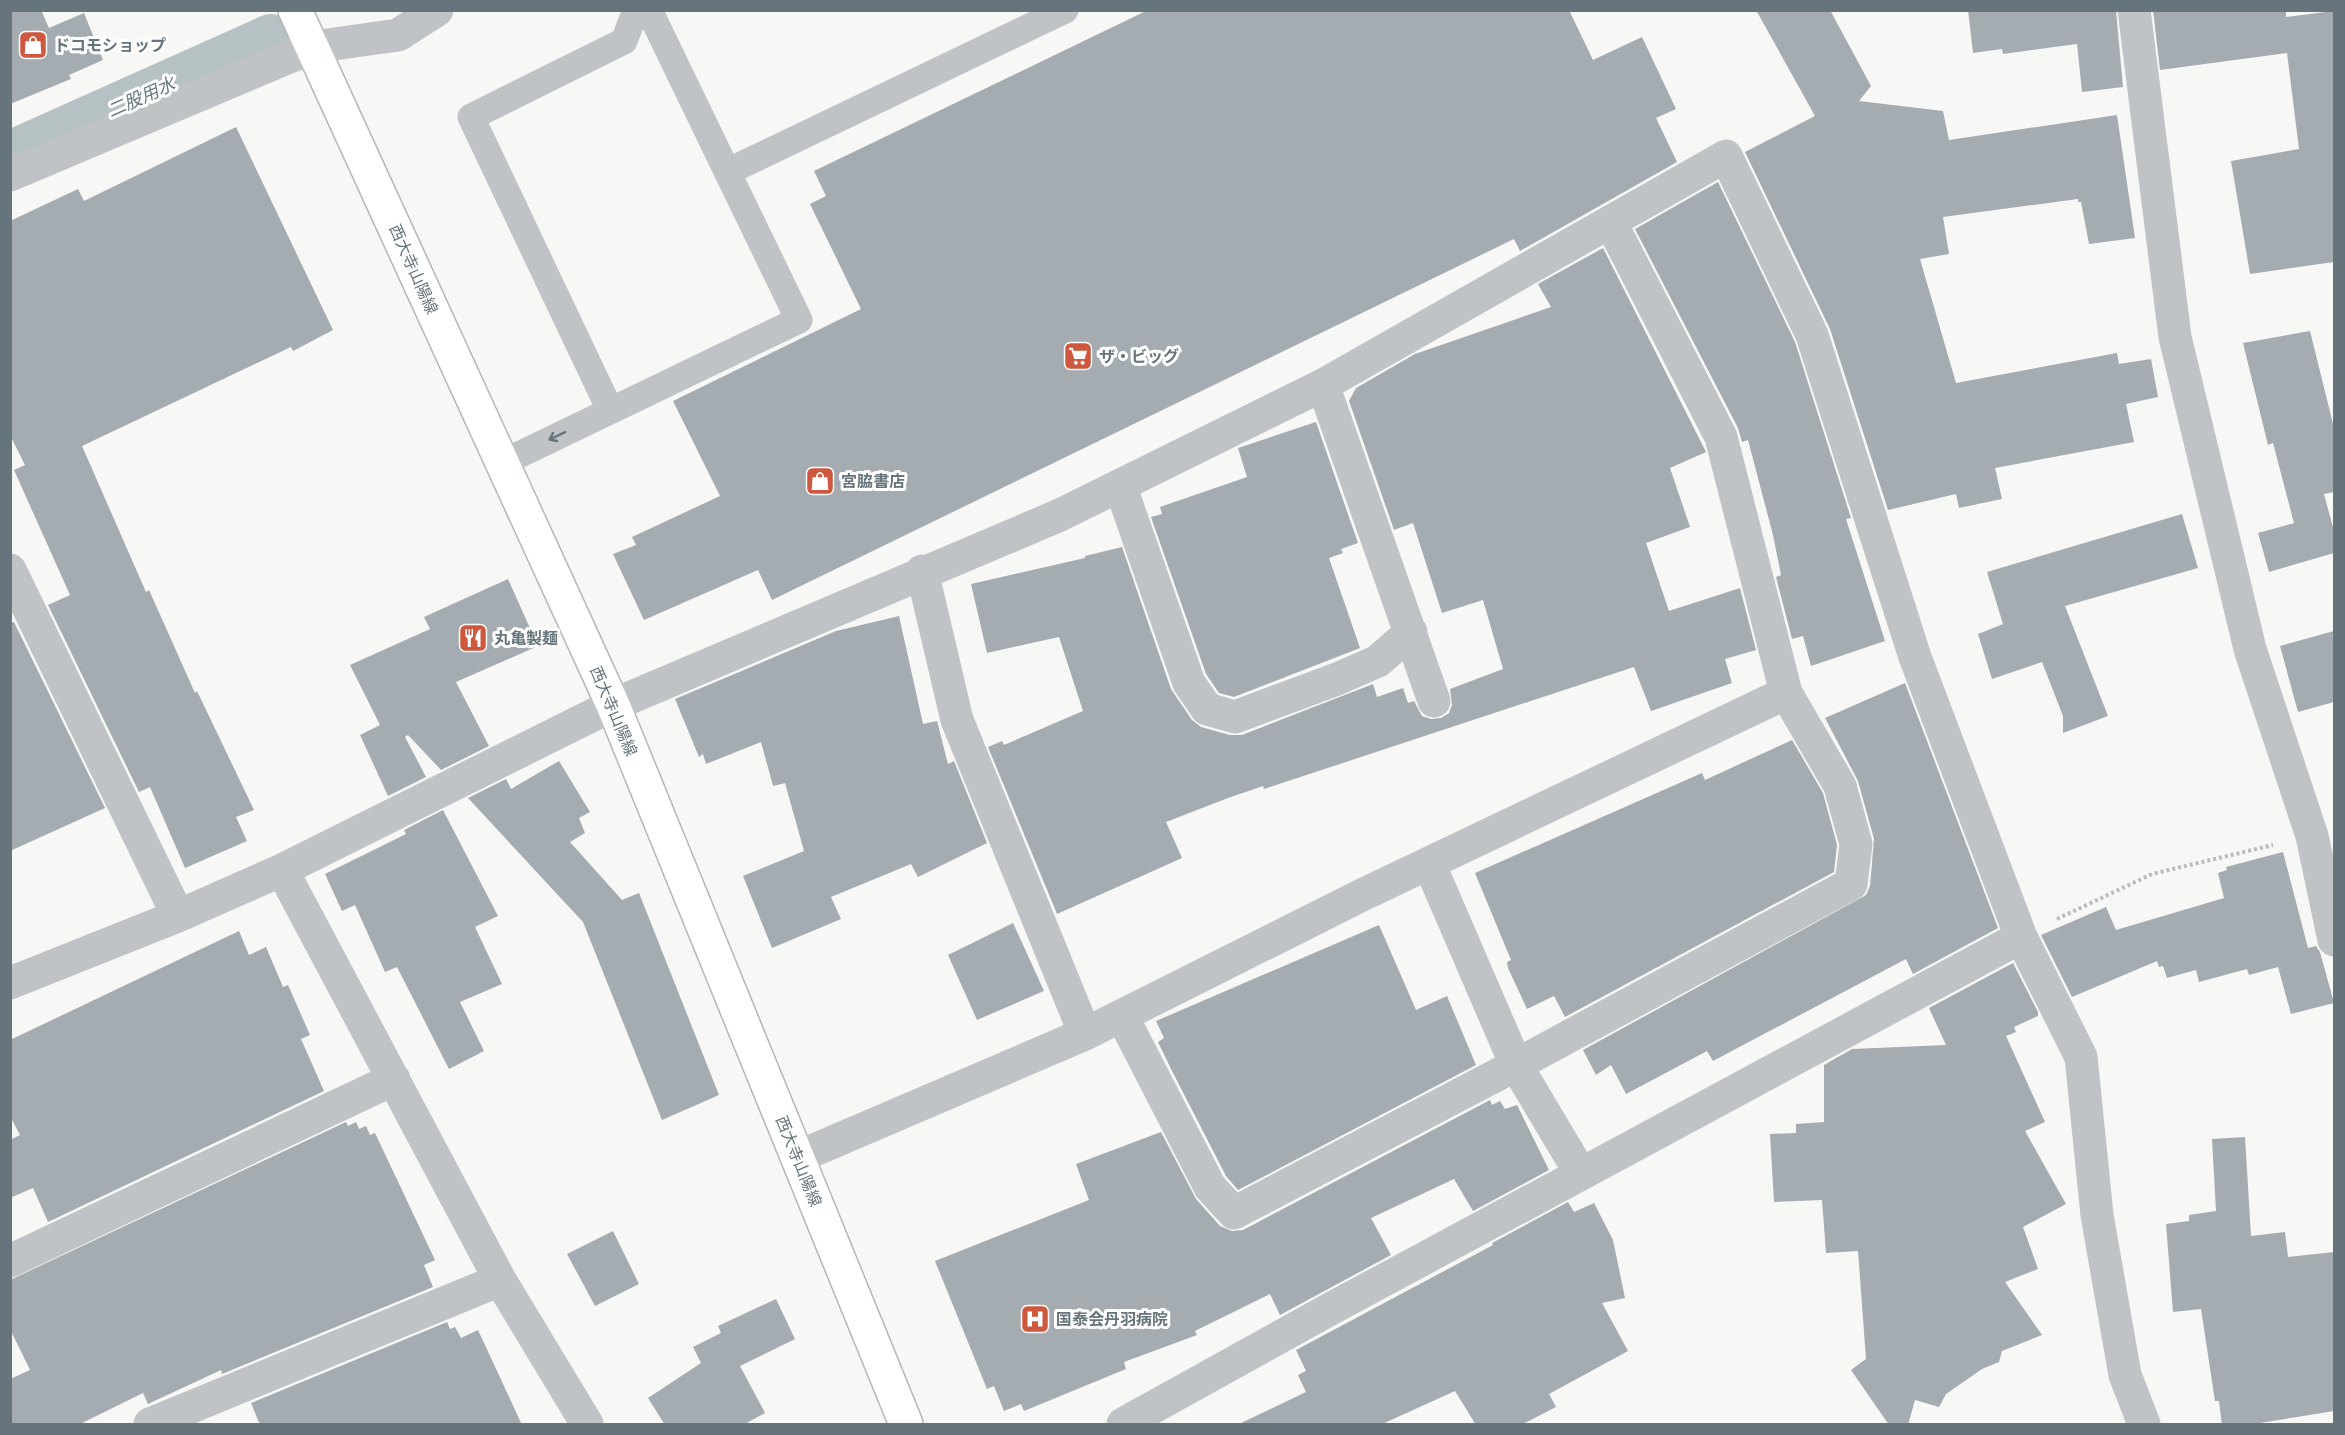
<svg xmlns="http://www.w3.org/2000/svg" width="2345" height="1435" font-family="Mulish,'Noto Sans JP',sans-serif">
<style>
.lines{fill:none;stroke-linecap:round;stroke-linejoin:round}
.canal{stroke:#b6c1c4;stroke-width:48}
.building{fill:#a5acb1}
.primary-casing{stroke:#b3b7ba;stroke-width:36}
.path{stroke:#b9bcbe;stroke-width:4;stroke-dasharray:3 3;stroke-linecap:butt}
.service{stroke:#bfc3c6;stroke-width:27}
.minor{stroke:#bfc3c6;stroke-width:33}
.primary{stroke:#fff;stroke-width:33}
.oneway{stroke:#66747c}
.labels{text-anchor:middle;dominant-baseline:central;stroke-width:6;stroke-linejoin:round;paint-order:stroke}
.poi-label{font-size:16px;font-weight:bold;fill:#66747c;stroke:#fff;text-anchor:start}
.street-label{font-size:16px;fill:#66747c;stroke:#fff}
.water-label{font-size:18px;font-style:italic;fill:#66797e;stroke:#fff}
</style>
<rect width="100%" height="100%" fill="#f7f7f5"/>
<g class="lines">
<path class="canal" d="M10,155l261,-117"/>
</g>
<path class="building" d="M10,10h31l8,18 35,-15 19,47 -34,15 2,4 -61,25z
M1148,10h421l24,50 49,-23 34,72 -20,9 21,44 -157,89 -6,-12 -742,361 -14,-30 -114,50 -31,-66 23,-9 -4,-8 88,-41 -47,-95 188,-92 -51,-105 16,-8 -12,-25z
M1756,10h74l41,76 -12,15 84,10 6,29 168,-25 18,123 -46,6 -8,-42h-3v-3l-135,18 6,37 -29,5 36,124 161,-30 2,11 32,-5 7,38 -32,7 8,38 -139,26 7,31 -43,9 -3,-14 -68,16 -58,-181 -85,-177 70,-36z
M1968,10h148l7,77 -41,5 -5,-48 -74,10 -1,-5 -29,4z
M2153,10h133v7l48,-6v251l-84,12 -19,-113 68,-12 -12,-96 -127,17z
M236,127l97,203 -40,21 -2,-4 -209,99 64,146 3,-2 46,103 2,-2 57,119 -18,7 11,24 -62,27 -35,-81 -11,5 -91,-187 22,-10 -56,-125 11,-5 -15,-30v-214l68,-32 6,12z
M1718,182l77,160 56,176 -5,1 39,122 -74,25 -8,-30 -11,3 -16,-62 5,-2 -8,-40 -25,-95 -6,2 -4,-14 -103,-199z
M1603,248l103,204 -36,16 20,59 -44,16 23,68 71,-23 16,62 -31,9 7,24 -81,28 -17,-44 -370,122 -1,-3 -35,12 -62,24 16,36 -125,56 -69,-167 14,-6 2,4 79,-34 -24,-74 -72,16 -16,-69 114,-26v-2l37,-9 49,142 21,31 9,7 29,8h12l131,-51 4,13 26,-9 5,15 6,-2 8,15 9,3 10,-1 8,-5 3,-8 -2,-16 53,-20 -20,-69 -41,13 -29,-90 -19,7 -45,-129 7,-13 59,-34 136,-47 -13,-23z
M2310,331l24,97v64l-10,2 10,37v22l-65,19 -11,-39 36,-10 -21,-80 -5,2 -25,-102z
M1316,422l42,121 -17,6 2,4 -14,5 31,90 -126,49 -15,-4 -13,-19 -55,-157 11,-3 -2,-7 87,-30 -9,-29z
M2182,514l16,54 -133,38 43,110 -45,17v-17l-21,-54 -50,17 -14,-45 25,-10 -16,-52z
M508,579l30,67 -82,36 33,64 -48,24 -33,-35 -3,2 21,40 -38,19 -28,-61 20,-10 -30,-60 80,-36 -6,-12z
M899,616l24,108 14,-3 11,43 6,-3 33,82 -69,34 -7,-13 -80,33 10,22 -69,29 -29,-72 61,-25 -19,-68 -12,3 -12,-44 -55,22 -3,-10 -4,3 -24,-58 161,-68z
M14,622l91,186 -95,43v-228z
M2334,631v71l-36,10 -18,-66z
M1905,683l93,245 -85,46 -7,-15 -193,102 -6,-10 -81,43 -15,-29 -15,10 -13,-25 283,-155 4,-9 4,-47 -16,-58 -33,-63z
M1792,740l31,53 14,52 -3,27 -269,145 -11,-21 -27,13 -19,-41 -1,-6 4,-2 -36,-87 227,-100 3,7z
M559,761l31,51 -11,6 6,15 -15,9 52,58 17,-7 80,202 -57,25 -79,-198 -115,-124 38,-19 5,10z
M443,810l55,106 -23,11 27,57 -42,18 24,49 -35,18 -52,-102 -12,5 -30,-67 -13,6 -17,-37 81,-40 -2,-4z
M2283,852l25,96 8,-2 4,6 14,51 -43,11 -13,-47 -29,8 -2,-6 -48,13 -3,-12 -29,8 -4,-12 -4,1 -2,-6 -85,36 -31,-62 65,-28 10,23 108,-32 -6,-25 9,-3 -1,-3z
M1013,923l31,68 -67,29 -29,-65z
M1379,925l37,85 31,-14 29,69 -238,125 -12,-14 -54,-105 -14,-29 6,-4 -8,-17z
M239,931l10,24 17,-8 17,40 5,-2 22,50 -9,4 23,52 -276,131 -15,-34 -23,10v-58l10,-5 -10,-19v-76z
M2013,963l25,49v4l-24,11 2,5 -10,4 39,86 -20,9 41,73 -43,23 15,42 -33,13 37,53 -40,16 -3,11 -17,7 -36,25 -7,13 -24,-7 -7,25h-19l-38,-55 15,-11 -8,-108 -32,2 -4,-53 -48,2 -4,-68 26,-1v-9l28,-2v-57l28,-16 94,-4 -17,-37z
M1490,1100l2,5 8,-4 5,8 12,-4 32,65 -76,41 -19,-32 -83,39 20,37 -111,60 -10,-21 -75,37 2,4 -73,27 2,7 -102,42 -3,-7 -17,7 -10,-25 -7,3 -52,-128 154,-61 -13,-36 85,-32 35,67 24,27 12,5 11,-1z
M346,1122l2,4 8,-4 3,7 7,-3 4,9 5,-2 60,127 -11,5 9,22 -211,87 -1,-4 -73,34 -5,-11 -65,32h-68v-46l20,-9 -20,-41v-49z
M2245,1137l6,99 34,-4 3,25 46,-5v159l-87,14h-25l-3,-24h-4l-14,-92 -28,3 -7,-88 23,-3v-6l27,-4 -4,-72z
M1568,1202l6,10 20,-9 19,37 12,58 -23,5 26,48 -79,43 7,13 -35,18h-45l-21,-34 -75,34h-143l69,-33 -8,-17 8,-4 -10,-21 197,-105 -1,-2z
M613,1231l26,53 -44,22 -28,-52z
M776,1299l19,40 -55,27 25,47 -22,12h-78l-17,-27 53,-35 -8,-16 28,-14 -3,-7z
M447,1322l3,7 5,-2 6,11 17,-8 44,95h-262l-9,-22z"/>
<g class="lines">
<g class="primary-casing">
<path id="primary" d="M295,10l318,695 293,719"/>
</g>
<path class="path" d="M2057,919l95,-45 121,-29"/>
<path class="service" d="M727,172l338,-162
M610,410l-139,-293 153,-76 12,-31
M502,463l297,-143 -150,-310"/>
<path class="minor" d="M2134,10l41,327 75,312 62,187 22,104
M10,175l303,-128 85,-12 39,-25
M1323,385l111,316
M1120,485l69,198 18,26 28,8 102,-38 41,-18 33,-29
M10,570l168,346
M922,571l35,149 128,314
M1429,863l87,202 65,109
M282,870l218,410 87,144
M10,983l168,-67 104,-46 331,-165 447,-190 263,-130 403,-229 86,179 103,322 106,280 60,120 16,158 28,160 19,49
M1122,1016l88,171 24,26 282,-148 335,-181 5,-40 -16,-58 -54,-93 -65,-256 -110,-214
M798,1157l287,-123 277,-139 424,-202
M10,1261l384,-182
M150,1424l350,-144
M1123,1424l211,-117 687,-370"/>
<use href="#primary" class="primary"/>
</g>
<defs><path id="oneway-shaft" d="M-6 0H5M1.5-3L5.5 0L1.5 3" fill="none" stroke-width="1.6" stroke-linecap="round" stroke-linejoin="round" transform="scale(1.5)"/></defs>
<use class="oneway" href="#oneway-shaft" transform="translate(557 436) rotate(154)"/>
<defs>
<g id="shop-square" transform="scale(1.5)"><rect x="-9" y="-9" width="18" height="18" rx="4" fill="#ce583e" stroke="#fff"/><path d="M-5-2.5h2.3a2.7 3.5 0 0 1 5.4 0H5L5.5 6h-11ZM-1.5-2.5h3a1.5 2.3 0 0 0-3 0Z" fill="#fff"/></g>
<g id="supermarket-square" transform="scale(1.5)"><rect x="-9" y="-9" width="18" height="18" rx="4" fill="#ce583e" stroke="#fff"/><path d="M-6-5.5h2.5l.6 2H6L4.5 2H-2.5L-4.4-4H-6ZM-1.5 3.2a1.3 1.3 0 1 0 .1 0ZM3 3.2a1.3 1.3 0 1 0 .1 0Z" fill="#fff"/></g>
<g id="restaurant-square" transform="scale(1.5)"><rect x="-9" y="-9" width="18" height="18" rx="4" fill="#ce583e" stroke="#fff"/><path d="M-5-6h1v4h1v-4h1v4h1v-4h1v5L-1.5 .5V6h-2V.5L-5-1ZM5-6V6H3V1.5H1.5Q1.5-4 5-6Z" fill="#fff"/></g>
<g id="hospital-square" transform="scale(1.5)"><rect x="-9" y="-9" width="18" height="18" rx="4" fill="#ce583e" stroke="#fff"/><path d="M-5-5h3v3.5h4V-5h3V5h-3V1.5h-4V5h-3Z" fill="#fff"/></g>
</defs>
<g fill-rule="evenodd">
<use href="#shop-square" x="33" y="45"/>
<use href="#supermarket-square" x="1078" y="356"/>
<use href="#shop-square" x="820" y="481"/>
<use href="#restaurant-square" x="473" y="638"/>
<use href="#hospital-square" x="1035" y="1319"/>
</g>
<g class="labels">
<g class="poi-label">
<text x="54" y="45">ドコモショップ</text>
<text x="1099" y="356">ザ・ビッグ</text>
<text x="841" y="481">宮脇書店</text>
<text x="494" y="638">丸亀製麺</text>
<text x="1056" y="1319">国泰会丹羽病院</text>
</g>
<g class="street-label">
<text transform="translate(414 269) rotate(66)">西大寺山陽線</text>
<text transform="translate(614 711) rotate(67)">西大寺山陽線</text>
<text transform="translate(799 1161) rotate(68)">西大寺山陽線</text>
</g>
<g class="water-label">
<text transform="translate(141 97) rotate(-24)">二股用水</text>
</g>
</g>
<rect width="2345" height="1435" fill="none" stroke="#66747c" stroke-width="24"/>
</svg>
